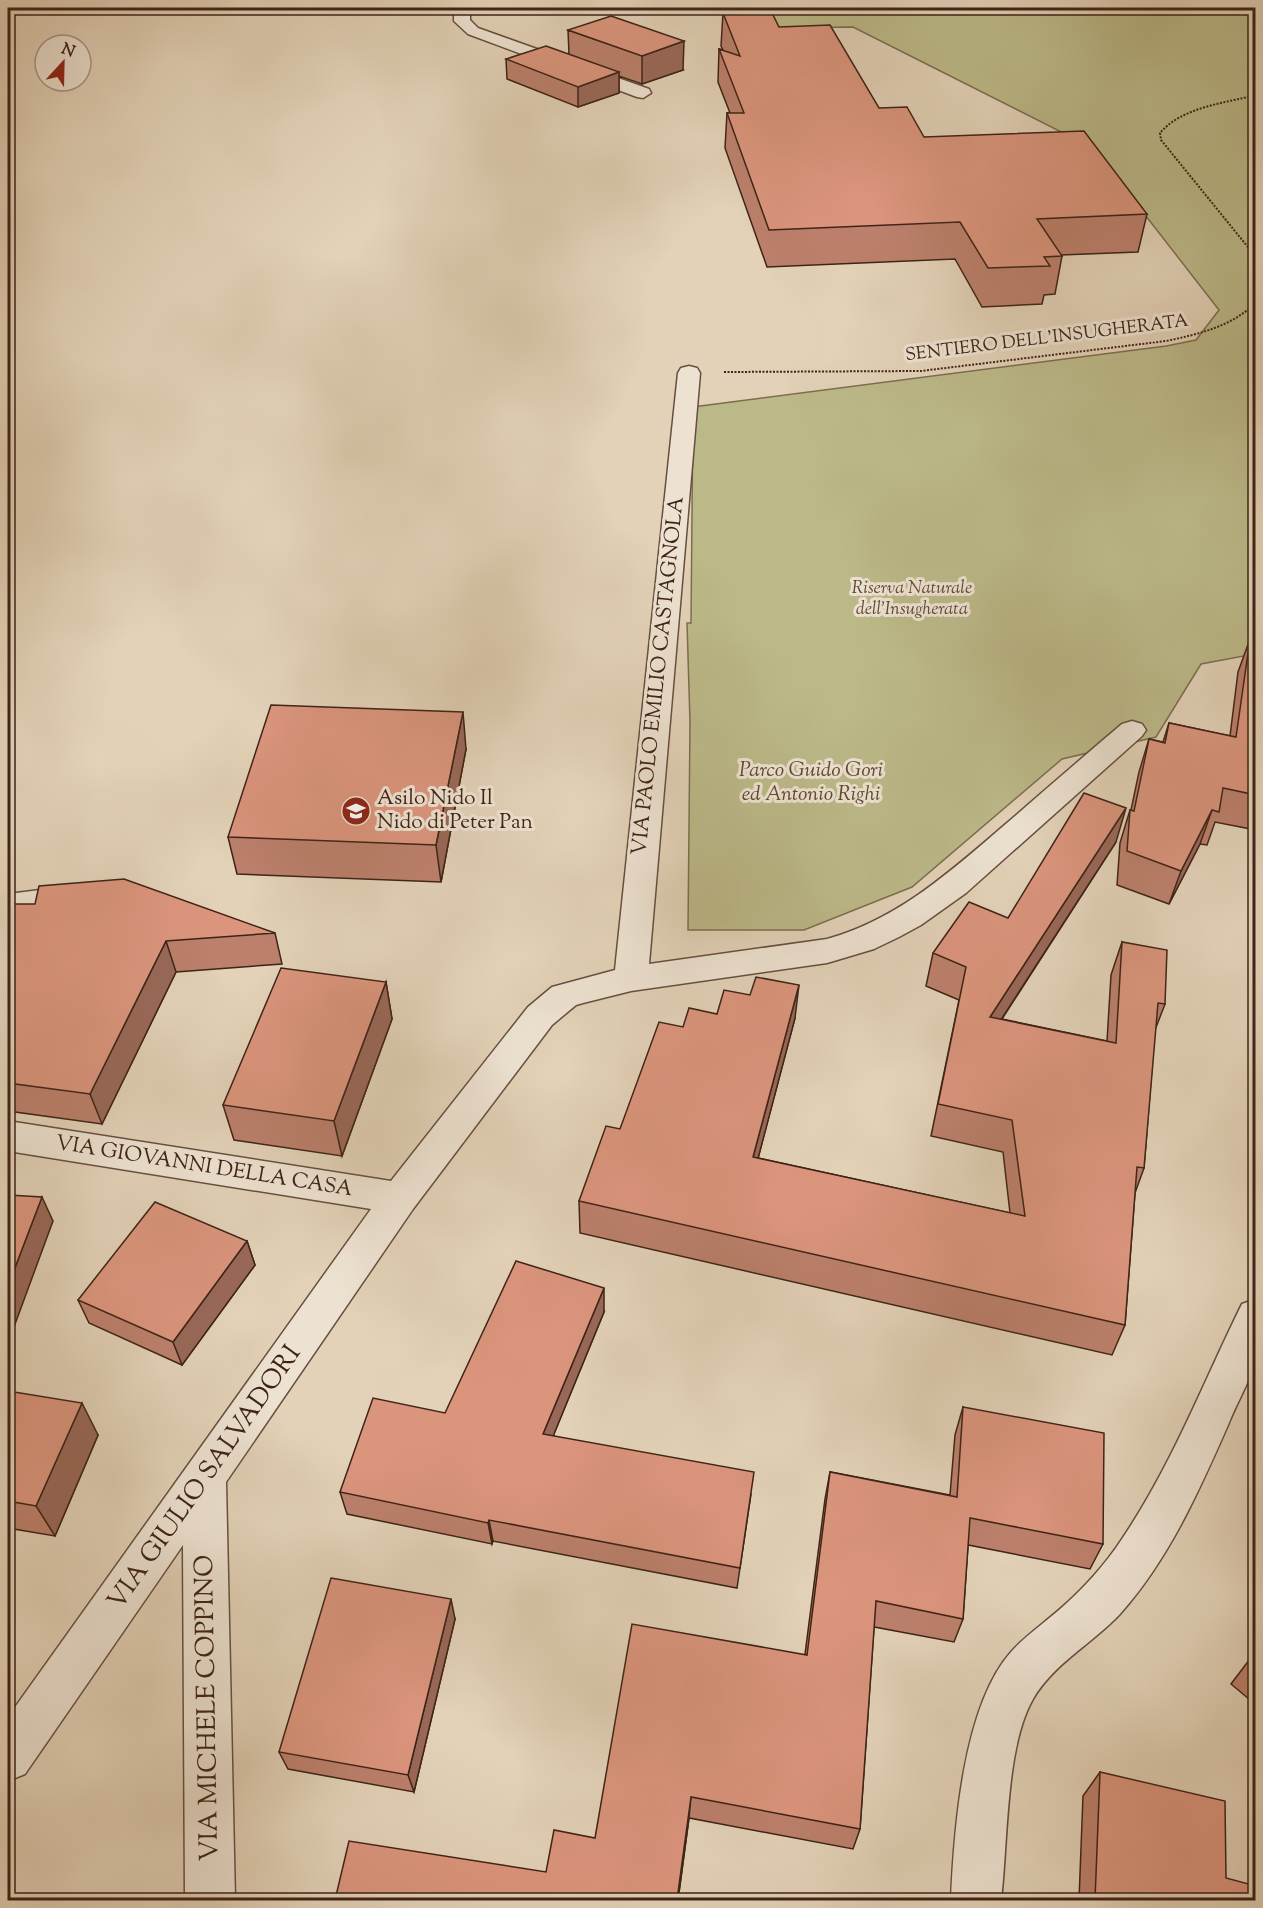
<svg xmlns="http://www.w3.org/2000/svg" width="1263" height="1908" font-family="'Sorts Mill Goudy',serif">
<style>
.green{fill:#bcb989;stroke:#7d6e50;stroke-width:1.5}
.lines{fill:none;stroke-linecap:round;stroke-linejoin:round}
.minor-casing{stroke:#674f3f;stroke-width:3}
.path{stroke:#3e2317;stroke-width:2;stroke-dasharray:2 1.5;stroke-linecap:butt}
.minor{fill:#ede2d1;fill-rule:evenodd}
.wall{fill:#bc806c;stroke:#3e2317;stroke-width:1.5}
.shaded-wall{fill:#996858;stroke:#3e2317;stroke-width:1.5}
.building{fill:#db957d;stroke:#3e2317;stroke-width:1.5}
.labels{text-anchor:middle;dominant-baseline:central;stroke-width:6;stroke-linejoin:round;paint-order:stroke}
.far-street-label{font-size:18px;fill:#3e2317;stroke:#ede2d1}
.far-park-label{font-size:18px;font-style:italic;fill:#5e4834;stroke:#ede2d1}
.street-label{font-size:21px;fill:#3e2317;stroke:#ede2d1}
.park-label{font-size:21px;font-style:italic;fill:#5e4834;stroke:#ede2d1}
.poi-label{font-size:21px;fill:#3e2317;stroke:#ede2d1;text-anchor:start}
.near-street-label{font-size:26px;fill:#3e2317;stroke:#ede2d1}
</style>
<rect width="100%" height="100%" fill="#e3d2b8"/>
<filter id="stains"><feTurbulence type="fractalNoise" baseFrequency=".00333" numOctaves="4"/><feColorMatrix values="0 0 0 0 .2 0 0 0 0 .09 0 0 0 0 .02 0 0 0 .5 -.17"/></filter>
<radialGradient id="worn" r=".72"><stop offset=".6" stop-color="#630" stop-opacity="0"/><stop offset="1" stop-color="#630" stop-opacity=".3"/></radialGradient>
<path class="green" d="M736,8h519v646l-54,10 -45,73 -94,22 -150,128 -108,43h-116l2,-208 -3,-99h4l2,-216 473,-61 30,-6 23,-30 -126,-162 -240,-121 -86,1 -39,-9z"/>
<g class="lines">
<g class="minor-casing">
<path id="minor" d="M459,8h15l-4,6v6l8,8 171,61 2,4 -8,5 -6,-1 -169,-63 -14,-13v-8z
M689,366l8,2 3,5 -51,591 178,-25c72,-20 125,-69 180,-116 38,-33 76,-66 115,-99l10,-3 10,3 4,6 -4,6 -176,157 -45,32 -22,12 -25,12 -47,14 -196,28 -48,12 -7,2 -24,20 -139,184 -187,273 9,418h-50l-2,-355 -158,229 -17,7v-64l363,-508 -363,-58v-30l383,60 137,-174 24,-20 63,-17 63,-597 3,-5z
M80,885l11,3 5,8 -5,8 -83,12v-22z
M1256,1299c0,17 4,47 -1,63 -6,21 -19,42 -27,63 -29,66 -59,134 -108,189 -27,29 -67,50 -87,85 -28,49 -25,145 -32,201h-50c3,-70 12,-194 60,-248 14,-16 32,-28 48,-42 24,-21 46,-45 63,-71 50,-74 81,-156 120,-235z"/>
</g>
<path class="path" d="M1256,95c-31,8 -74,12 -96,38l1,7 95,117
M724,372l197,-1 245,-30c33,-7 64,-14 90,-38"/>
<use href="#minor" class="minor"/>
</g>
<path class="wall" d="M723,13l56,14 100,81 45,29 223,77 -9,38 -77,3 1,1 -7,38 -11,1 -2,9 -60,3 -27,-48 -188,8 -42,-119 2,-35h3l-12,-31 1,-33 4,1 -2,-4z
M568,30l115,40 -41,14 -23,-8v17l-41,14 -71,-28 -1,-20 63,-5z
M1250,639l6,1v190l-41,-8 -8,23 -7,-1 -31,60 -52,-19 3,-42 10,-33h1l8,-38 10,-33 14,3 6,-19 61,13 8,-64z
M466,749l-25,133 -204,-8 -9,-37z
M1116,842l-114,177 105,22 4,-66 11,-33 43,62 -10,26 -11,138 -9,25 -10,132 -13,30 -532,-122 -1,-32 41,-72 63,-102 34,-13 78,4 -37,140 252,55 -7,-61 -72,-16 28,-136 -33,-14 7,-33 75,-35z
M8,904l267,29 7,31 -106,8 -74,152 -94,-13z
M386,982l6,37 -50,137 -108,-16 -11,-35z
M247,1241l8,24 -73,100 -93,-42 -11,-23z
M604,1312l-51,124 198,58 -14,94 -244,-47 -1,3 -145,-30 -7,-22 105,-79z
M8,1391l90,44 -43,101 -47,-8z
M963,1407l140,137 -13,25 -122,-24 -5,74 -9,23 -80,-15 -14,202 -7,20 -164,-31 -11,82h-343l211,-28 49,-34 210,-184 20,-155 5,-27 120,23 5,-60z
M455,1619l-41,173 -126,-23 -9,-17z
M1256,1651v54l-25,-21z
M1100,1772l126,106 30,22h-177l4,-104z"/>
<path class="shaded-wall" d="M684,41l-1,29 -41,14v-28z
M619,72v21l-41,14v-20z
M463,712l3,37 -25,133 -5,-37z
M1126,808l-10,34 -134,207 8,-32z
M1212,810l-12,34 -31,60 12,-33z
M166,941l10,31 -74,152 -12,-30z
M386,982l6,37 -50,137 -8,-35z
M799,985l-4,33 -45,171 3,-32z
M42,1197l11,24 -42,114 -3,-6v-43z
M247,1241l8,24 -73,100 -9,-23z
M604,1288v24l-59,144 -2,-22z
M82,1403l16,32 -43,101 -19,-30z
M489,1520l4,21 -1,3 -4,-21z
M451,1599l4,20 -41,173 -6,-17z
M8,1622l6,8 -6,19z
M691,1797l-2,21 -11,82h-1z"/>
<path class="building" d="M771,11l8,16 51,-2 49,83 28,-1 17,30 160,-6 63,83 -110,5 25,37 -18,1 6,9 -62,2 -28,-46 -191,8 -42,-117h17l-25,-64 21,7 -17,-43z
M611,16l73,25 -42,15 -74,-26z
M546,46l73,26 -41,15 -72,-28z
M1250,639l6,1v155l-33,-7 -4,24 -7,-2 -31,61 -54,-20 3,-41 4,1 15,-72 16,4 4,-20 67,14z
M271,705l192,7 -27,133 -208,-8z
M1084,793l42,15 -136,209 126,26 6,-101 45,8 -2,54 -7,-1 -14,165 -7,-1 -12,158 -546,-124 27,-75 14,3 39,-107 24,5 6,-19 28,6 7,-24 26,5 6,-18 43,8 -46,172 272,59 -13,-96 -74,-16 28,-137 -33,-14 36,-51 39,16z
M124,879l151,54 -109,8 -76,153 -82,-11v-179h27l4,-18z
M281,968l105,14 -52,139 -111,-16z
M8,1195l34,2 -34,89z
M155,1202l92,39 -74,101 -95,-42z
M516,1261l88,27 -61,146 211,38 -14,96 -251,-48 -1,3 -148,-31 33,-94 72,15z
M8,1391l74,12 -46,103 -28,-5z
M963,1407l141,26 -1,111 -133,-26 -7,101 -87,-18 -16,228 -169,-32 -14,103h-342l14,-59 197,31 8,-42 41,8 37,-214 175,31 23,-183 127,25z
M331,1578l120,21 -43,176 -129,-23z
M1256,1652v8l-4,-3z
M1100,1772l125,29 1,77 30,8v14h-161z"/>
<defs>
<g id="school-disc" transform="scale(1.5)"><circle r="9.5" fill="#8f2418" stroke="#ede2d1"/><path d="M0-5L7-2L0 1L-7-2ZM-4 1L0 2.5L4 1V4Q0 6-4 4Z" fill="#fff"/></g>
</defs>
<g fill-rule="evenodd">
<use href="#school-disc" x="356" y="811"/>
</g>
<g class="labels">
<g class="far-street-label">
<text transform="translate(1047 339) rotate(-7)">SENTIERO DELL'INSUGHERATA</text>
</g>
<g class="far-park-label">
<text x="912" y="589">Riserva Naturale<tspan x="912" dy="21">dell'Insugherata</tspan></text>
</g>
<g class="street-label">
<text transform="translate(659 676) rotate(-84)">VIA PAOLO EMILIO CASTAGNOLA</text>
<text transform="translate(204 1167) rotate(9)">VIA GIOVANNI DELLA CASA</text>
</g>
<g class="park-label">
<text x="811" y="771">Parco Guido Gori<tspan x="811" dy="24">ed Antonio Righi</tspan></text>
</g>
<g class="poi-label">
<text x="377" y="799">Asilo Nido Il<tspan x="377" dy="24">Nido di Peter Pan</tspan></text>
</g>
<g class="near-street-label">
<text transform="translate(205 1478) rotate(-55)">VIA GIULIO SALVADORI</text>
<text transform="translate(208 1708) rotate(-91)">VIA MICHELE COPPINO</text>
</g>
</g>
<rect width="1263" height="1908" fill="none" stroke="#e3d2b8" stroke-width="30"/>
<rect x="9" y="9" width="1245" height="1890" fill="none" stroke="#3e2317" stroke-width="3"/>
<rect x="15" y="15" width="1233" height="1878" fill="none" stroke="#3e2317" stroke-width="1.5"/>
<g transform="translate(63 63) rotate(22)"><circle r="28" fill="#ede2d1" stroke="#a79687" stroke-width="1.5"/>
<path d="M0-4.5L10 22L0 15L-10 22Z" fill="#8f2418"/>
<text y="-9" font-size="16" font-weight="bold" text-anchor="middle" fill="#3e2317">N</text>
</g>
<rect width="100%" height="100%" filter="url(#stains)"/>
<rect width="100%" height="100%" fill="url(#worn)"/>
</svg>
